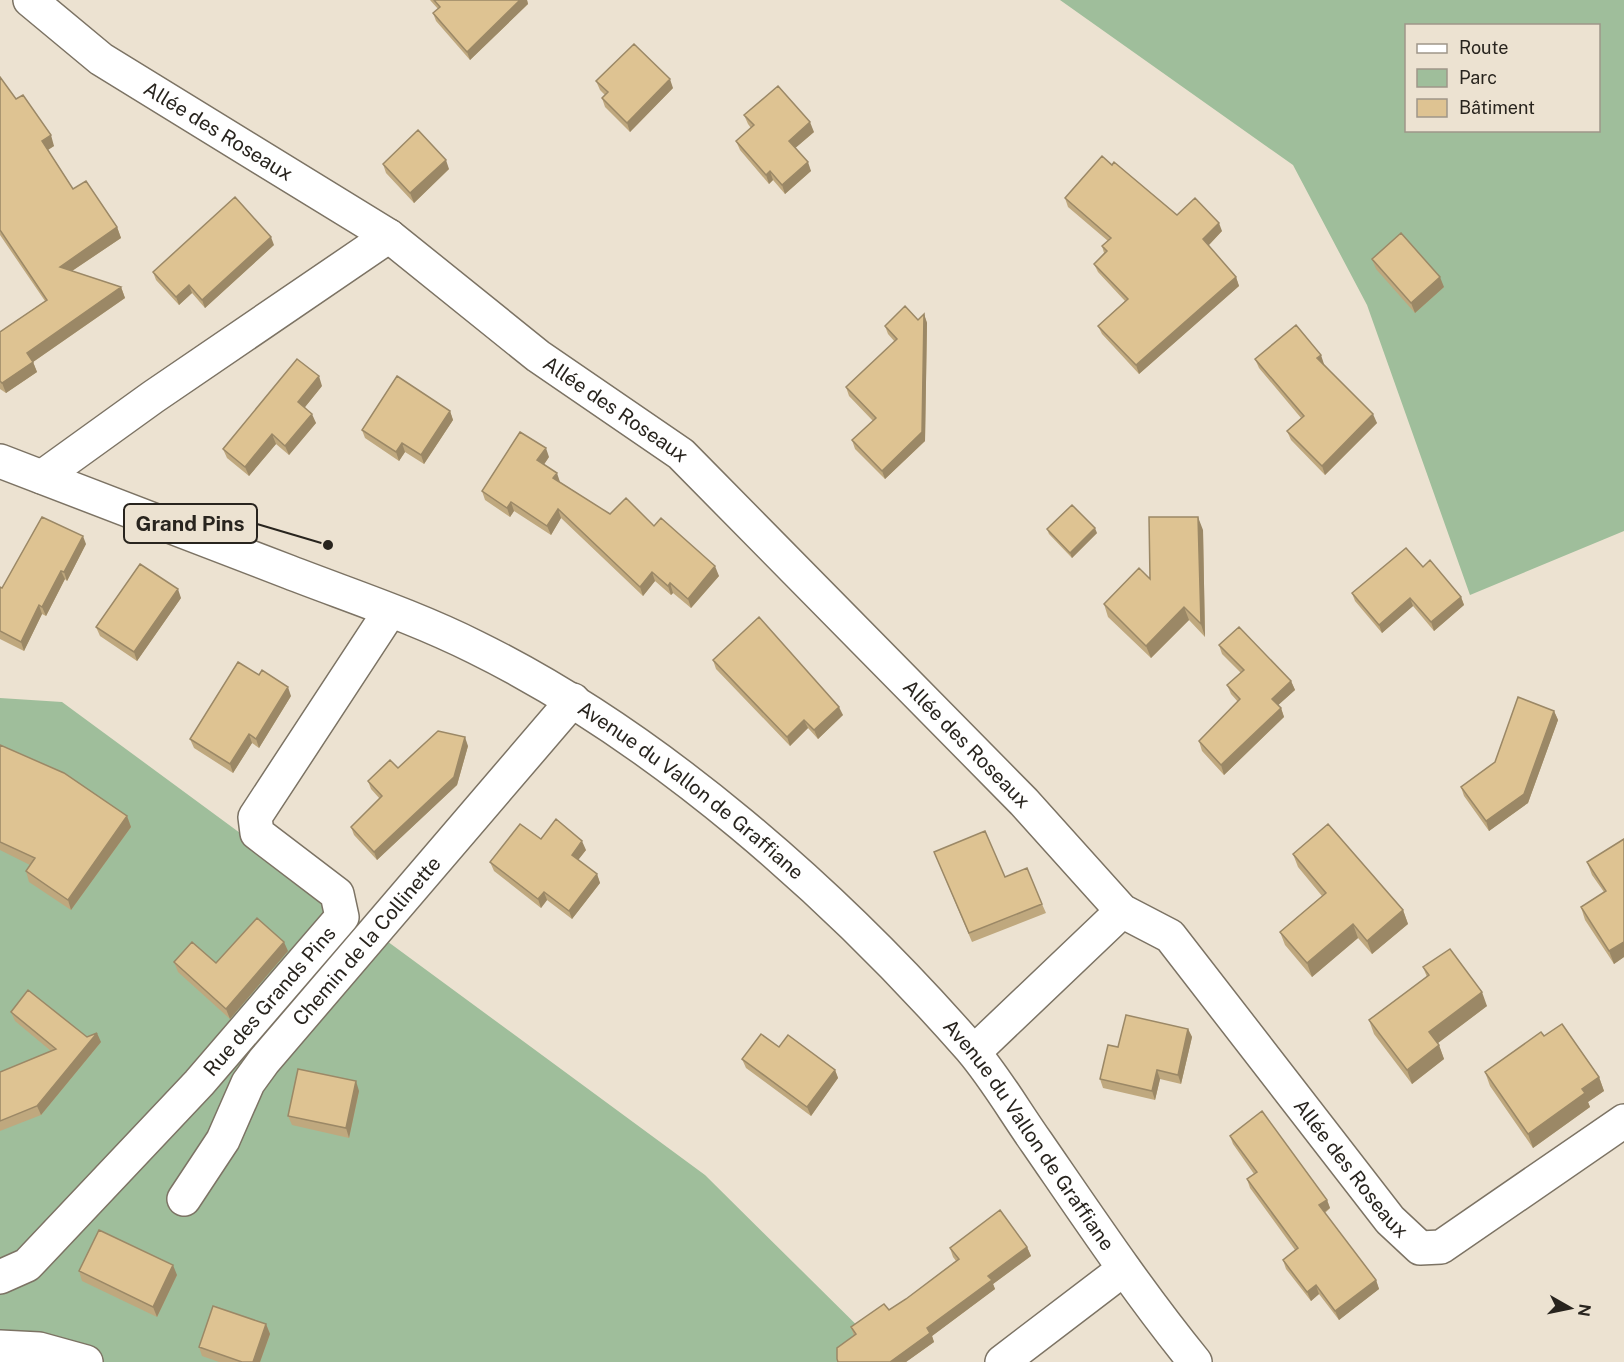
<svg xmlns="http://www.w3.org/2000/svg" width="1624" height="1362" font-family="'Public Sans',sans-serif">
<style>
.green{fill:#9fbe9b;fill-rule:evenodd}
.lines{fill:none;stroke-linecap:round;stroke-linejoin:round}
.minor-casing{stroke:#7c7364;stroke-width:36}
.minor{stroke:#fff;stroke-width:33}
.wall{fill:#bfa87e}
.shaded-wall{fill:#9b8866}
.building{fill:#dec392;stroke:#9b8866;stroke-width:1.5}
.labels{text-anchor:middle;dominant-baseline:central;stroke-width:6;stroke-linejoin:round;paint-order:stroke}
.street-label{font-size:20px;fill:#28241e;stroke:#ece2d1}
.leader{fill:none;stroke:#28241e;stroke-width:2}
.callout-dot{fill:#28241e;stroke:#ece2d1;stroke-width:2}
.callout{fill:#ece2d1;stroke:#28241e;stroke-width:2}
.callout-label{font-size:21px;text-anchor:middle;font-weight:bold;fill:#28241e}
</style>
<rect width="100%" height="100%" fill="#ece2d1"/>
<path class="green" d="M1060,0h564v531l-154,64 -103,-290 -74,-140zM1406,26h192v104h-192z
M0,698l62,4 643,473 189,187h-894z"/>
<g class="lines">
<g class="minor-casing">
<g id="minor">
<path id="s1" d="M30,0l71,59 288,177 149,120 143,98 343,348 98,109 48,25 220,284 30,28 21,-1 183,-126"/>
<path id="s2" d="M0,461c96,37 192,74 289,111 62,24 126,45 186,75 183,90 361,248 495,401 25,29 45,64 67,95 51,74 101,149 158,219"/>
<path d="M42,477l111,-80 236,-161"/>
<path d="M974,1052l148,-141"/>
<path id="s3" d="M184,1199l39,-59 25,-57 16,-22 309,-361"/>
<path id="s4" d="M0,1277l27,-12 172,-182 143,-166 -5,-23 -80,-61 -2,-16 135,-206"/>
<path d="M0,1347l39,2 47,13"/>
<path d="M1002,1362l122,-93"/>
</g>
</g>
<use href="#minor" class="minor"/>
</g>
<path class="wall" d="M430,0h97l1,4 -58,56 -34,-39 -3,-8 5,-4z
M0,77l16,22 38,47 -6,4 25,39 44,38 4,11 -49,33 49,16 4,11 -92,64 4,10 -31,21 -6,-4v-57l45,-31 -45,-66z
M596,81l77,7 -43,44 -25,-25 -3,-9 3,-3 -5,-5z
M744,115l70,17 -19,16 16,23 -26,23 -12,-14 -4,4 -29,-34 -4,-9 15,-13 -3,-4z
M383,164l66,5 -35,34 -28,-30z
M1065,198l112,17 45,16 -14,15 28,31 3,9 -100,88 -37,-40 -4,-8 27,-25 -27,-29 -4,-8 10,-11 -2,-7 6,-5 -40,-34z
M274,245l-69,63 -13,-15 -13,12 -23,-25 -3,-8z
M1372,259l72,28 -29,26 -39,-44z
M924,314l3,9 -2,118 -40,38 -30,-30 -3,-9 21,-19 -24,-25 -3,-9 49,-45 -7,-8 -3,-8 33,-6z
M1255,359l69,5 53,59 -52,52 -34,-35 -4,-9 14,-13 -42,-50z
M322,386l-17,21 11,16 -27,32 -13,-11 -27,32 -22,-18 -4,-9z
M450,411l3,9 -29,44 -19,-12 -6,9 -34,-23 -3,-8z
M549,457l-5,7 16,18 50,32 44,12 65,50 -28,32 -18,-15 -2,2 -16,-14 -12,15 -82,-78 -10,17 -37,-24 -4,6 -25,-17 -3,-9z
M1047,529l50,4 -25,25 -23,-24z
M1203,530l2,107 -16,-17 -38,38 -43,-41 -4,-13 46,-25z
M86,544l-19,37 -2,-2 -19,37 -4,-2 -18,37 -24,-12v-52l2,1z
M1423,567l38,30 3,8 -30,26 -21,-25 -31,27 -27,-32 -3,-8z
M181,598l-44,63 -37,-25 -4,-9z
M1219,645l72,36 4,9 -17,15 3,3 3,9 -60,58 -22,-24 -3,-10 39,-39 -7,-8 -4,-9 14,-12 -19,-19z
M713,660l130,55 -25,24 -10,-11 -18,18 -74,-77z
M291,696l-32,52 -7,-5 -19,30 -39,-25 -4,-9z
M1554,711l4,9 -30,83 -39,28 -25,-35 -3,-9 34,-25z
M0,745l127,71 4,11 -60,83 -42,-28 -3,-11 4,-6 -30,-15z
M468,746l-11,39 -80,75 -23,-25 -3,-8 29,-28 -9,-10 -3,-8 30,-13z
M541,839l45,11 -8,10 19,14 3,9 -28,36 -25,-19 -6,8 -47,-37 -4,-9z
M1624,839v118l-10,7 -29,-44 -4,-13 23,-15 -12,-17 -5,-13z
M934,852l71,25 37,27 4,9 -74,29z
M1293,854l110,56 5,14 -36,30 -14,-16 -46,39 -27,-32 -5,-13 42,-36 -24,-29z
M288,951l-58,68 -52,-47 -4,-10 42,1z
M1423,967l64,39 -49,37 6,16 -32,25 -38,-50 -5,-14 58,-43z
M11,1012l90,30 -60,73 -41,16v-59l51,-21 -36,-30z
M1188,1029l4,8 -11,47 -21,-5 -5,21 -52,-12 -3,-9 18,-32z
M1544,1036l55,41 5,14 -16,11 2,5 -57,41 -43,-62 -5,-14z
M779,1047l56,23 3,8 -27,38 -65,-48 -4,-9z
M359,1091l-10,47 -57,-13 -4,-9z
M1230,1136l97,64 3,8 -5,5 51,67 3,9 -40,31 -20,-26 -8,7 -25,-32 -3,-9 12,-10 -45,-62 -3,-9 7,-5 -21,-30z
M1027,1247l4,9 -38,28 2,5 -63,47 2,6 -28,20h-68l-1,-3 17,-23 -3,-9 38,-17 17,-11 50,-38 -3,-4 -3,-9z
M79,1271l98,4 -20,42 -75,-36z
M266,1324l4,10 -10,28h-41l-17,-6 -3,-9z"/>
<path class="shaded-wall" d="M520,0h7l1,4 -58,56 -3,-8z
M670,79l3,9 -43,44 -3,-9z
M810,122l4,10 -21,18 -4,-9z
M51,135l3,11 -8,5 -4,-10z
M446,160l3,9 -35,34 -4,-10z
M808,162l3,9 -26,23 -3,-9z
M770,171l3,9 -4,4 -3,-9z
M1219,223l3,8 -16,17 -3,-9z
M117,227l4,11 -58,39 -3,-10z
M271,237l3,8 -69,63 -3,-8z
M1236,277l3,9 -100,88 -3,-9z
M1440,277l4,10 -29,26 -4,-10z
M189,285l3,8 -13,12 -3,-8z
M121,287l4,11 -92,64 4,10 -31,21 -4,-10 25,-30z
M924,314l3,9 -2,118 -40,38 -3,-8z
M1321,355l3,9 -4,3 -3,-9z
M319,376l3,10 -21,26 -3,-10z
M450,411l3,9 -29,44 -3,-9z
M312,414l4,9 -27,32 -4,-9z
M1373,414l4,9 -52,52 -3,-9z
M272,434l4,10 -27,32 -4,-9z
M402,443l3,9 -6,9 -3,-9z
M546,448l3,9 -8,12 -4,-9z
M557,473l3,9 -4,5 -3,-9z
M511,502l3,9 -4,6 -3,-9z
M558,509l3,9 -10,17 -4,-9z
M1198,517l5,13 2,107 -4,-13z
M1095,528l2,5 -25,25 -2,-5z
M83,536l3,8 -19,37 -3,-9z
M715,566l4,10 -28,32 -3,-9z
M61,571l4,8 -19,37 -4,-9z
M652,572l3,9 -12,15 -3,-9z
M670,583l3,10 -2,2 -3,-9z
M178,589l3,9 -44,63 -3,-9z
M1461,597l3,8 -30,26 -3,-9z
M1410,598l3,8 -31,27 -3,-8z
M39,605l3,9 -18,37 -3,-9z
M1184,607l5,13 -38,38 -5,-12z
M1291,681l4,9 -20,18 -3,-9z
M288,687l3,9 -32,52 -3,-9z
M839,707l4,8 -25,24 -4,-9z
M1281,708l3,9 -60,58 -3,-10z
M1554,711l4,9 -30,83 -39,28 -3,-10z
M804,720l4,8 -18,18 -3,-9z
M249,734l3,9 -19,30 -3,-9z
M465,737l3,9 -11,39 -80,75 -3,-8z
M127,816l4,11 -60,83 -3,-10z
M582,841l4,9 -11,14 -3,-9z
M597,874l3,9 -28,36 -3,-8z
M544,892l3,8 -6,8 -3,-9z
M1403,910l5,14 -36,30 -5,-13z
M1353,924l5,14 -46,39 -5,-14z
M284,942l4,9 -58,68 -4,-10z
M1624,942v15l-10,7 -5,-13z
M1482,992l5,14 -53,40 -5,-14z
M1188,1029l4,8 -11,47 -3,-9z
M97,1033l4,9 -60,73 -4,-9z
M1439,1045l5,14 -32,25 -5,-14z
M835,1070l3,8 -27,38 -4,-9z
M1157,1070l3,9 -5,21 -3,-9z
M1599,1077l5,14 -16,11 2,5 -57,41 -5,-14 54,-45z
M356,1081l3,10 -10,47 -3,-10z
M1327,1200l3,8 -8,6 -3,-9z
M1027,1247l4,9 -38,28 2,5 -63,47 2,6 -28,20h-16l37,-34 61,-52z
M173,1265l4,10 -20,42 -4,-10z
M1376,1280l3,9 -40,31 -4,-9z
M1316,1285l3,9 -8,7 -4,-9z
M266,1324l4,10 -10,28h-7z"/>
<path class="building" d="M434,0h86l-53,52 -34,-39 7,-6z
M634,44l36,35 -43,44 -25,-25 6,-6 -12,-11z
M0,77l16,22 7,-4 28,40 -9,6 31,48 13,-8 31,46 -57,40 61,20 -94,66 6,9 -31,21 -2,-2v-49l47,-32 -47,-70z
M778,86l32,36 -21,19 19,21 -26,23 -12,-14 -4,4 -30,-34 18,-16 -10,-10z
M418,130l28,30 -36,33 -27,-29z
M1102,156l10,9 2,-3 63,53 18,-17 24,25 -16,16 33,38 -100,88 -38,-39 30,-27 -34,-35 13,-13 -5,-5 9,-8 -46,-40z
M235,197l36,40 -69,63 -13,-15 -13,12 -23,-25z
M1401,233l39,44 -29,26 -39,-44z
M905,306l13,14 6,-6 -2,118 -40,39 -30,-31 24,-22 -30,-31 51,-48 -12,-13z
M1296,325l25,30 -4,3 56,56 -51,52 -35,-35 17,-15 -49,-57z
M297,359l22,17 -21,26 14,12 -27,32 -13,-12 -27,33 -22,-18z
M397,376l53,35 -29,44 -19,-12 -6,9 -34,-22z
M520,432l26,16 -9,12 20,13 -4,5 57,36 16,-16 28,28 7,-8 54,48 -27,33 -18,-16 -2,3 -16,-14 -12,15 -82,-78 -11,17 -36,-24 -4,6 -25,-17z
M1072,505l23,23 -25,25 -23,-24z
M42,517l41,19 -19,36 -3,-1 -19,36 -3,-2 -18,37 -21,-11v-44l2,1z
M1149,517h49l3,107 -17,-17 -38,39 -42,-42 35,-36 11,11z
M1406,548l17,19 7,-7 31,37 -30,25 -21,-24 -31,27 -27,-32z
M140,564l38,25 -44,63 -38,-25z
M759,617l80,90 -25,23 -10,-10 -17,17 -74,-77z
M1239,627l52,54 -19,18 9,9 -60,57 -22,-24 41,-42 -13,-14 17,-15 -25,-25z
M238,662l21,13 3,-5 26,17 -32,52 -7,-5 -19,30 -40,-25z
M1518,697l36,14 -30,83 -38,27 -25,-34 34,-25z
M438,731l27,6 -11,40 -80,75 -23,-25 31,-31 -14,-15 22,-21 8,8z
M0,745l64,28 63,43 -59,84 -42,-29 9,-13 -35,-16z
M556,819l26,22 -10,14 25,19 -28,37 -25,-19 -6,7 -48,-37 30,-38 21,15z
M1328,824l75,86 -36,31 -14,-17 -46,39 -27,-31 46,-39 -33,-39z
M985,831l20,46 22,-9 15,36 -73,29 -35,-81z
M1624,839v103l-15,9 -28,-44 25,-16 -19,-29z
M257,918l27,24 -58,67 -52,-47 18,-20 24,21z
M1450,949l32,43 -53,40 10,13 -32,25 -38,-50 60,-45 -6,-8z
M28,990l59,47 10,-4 -60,73 -37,15v-49l56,-23 -45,-37z
M1126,1015l62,14 -10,46 -21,-5 -5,21 -52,-12 8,-34 10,2z
M1562,1024l37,53 -17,12 3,4 -57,41 -43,-62 56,-40 3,4z
M761,1034l18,13 9,-12 47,35 -28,37 -65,-48z
M298,1069l58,12 -10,47 -58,-12z
M1262,1111l65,89 -8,5 57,75 -41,31 -19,-26 -9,7 -24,-32 15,-12 -51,-69 10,-7 -27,-36z
M1000,1210l27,37 -39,29 4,4 -65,48 3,5 -40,29h-52l-1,-3v-11l19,-14 -5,-7 33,-23 5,6 17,-11 53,-40 -9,-11z
M99,1230l74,35 -20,42 -74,-36z
M213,1306l53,18 -13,38h-11l-43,-15z"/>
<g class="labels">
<g class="street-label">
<text stroke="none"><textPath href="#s1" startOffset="230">Allée des Roseaux</textPath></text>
<text stroke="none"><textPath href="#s1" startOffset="716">Allée des Roseaux</textPath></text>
<text stroke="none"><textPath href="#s1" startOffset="1202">Allée des Roseaux</textPath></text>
<text stroke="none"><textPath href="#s2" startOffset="770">Avenue du Vallon de Graffiane</textPath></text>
<text stroke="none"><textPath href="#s3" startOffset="318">Chemin de la Collinette</textPath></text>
<text stroke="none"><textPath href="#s4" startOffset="388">Rue des Grands Pins</textPath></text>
<text stroke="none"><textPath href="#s2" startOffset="1256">Avenue du Vallon de Graffiane</textPath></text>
<text stroke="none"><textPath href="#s1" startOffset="1779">Allée des Roseaux</textPath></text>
</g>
</g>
<path class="leader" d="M328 545L257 524"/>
<circle class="callout-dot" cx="328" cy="545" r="6"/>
<rect class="callout" x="124" y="504" width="133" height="39" rx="6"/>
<g class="callout-label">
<text x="190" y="531">Grand Pins</text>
</g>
<rect x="1405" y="24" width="195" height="108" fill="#ece2d1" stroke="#9e9689" stroke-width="1.5"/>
<rect x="1417" y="44" width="30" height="9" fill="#ffffff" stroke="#9e9689" stroke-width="1.5"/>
<text x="1459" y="54" font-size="18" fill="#28241e">Route</text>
<rect x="1417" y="69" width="30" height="18" fill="#9fbe9b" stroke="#9e9689" stroke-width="1.5"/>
<text x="1459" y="84" font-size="18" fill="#28241e">Parc</text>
<rect x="1417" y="99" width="30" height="18" fill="#dec392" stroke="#9e9689" stroke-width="1.5"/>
<text x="1459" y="114" font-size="18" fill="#28241e">Bâtiment</text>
<g transform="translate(1570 1308) rotate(99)" stroke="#ece2d1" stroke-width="4.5" paint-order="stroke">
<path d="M0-4.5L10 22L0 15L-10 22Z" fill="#28241e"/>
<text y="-9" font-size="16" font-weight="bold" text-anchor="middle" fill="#28241e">N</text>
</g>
</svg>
